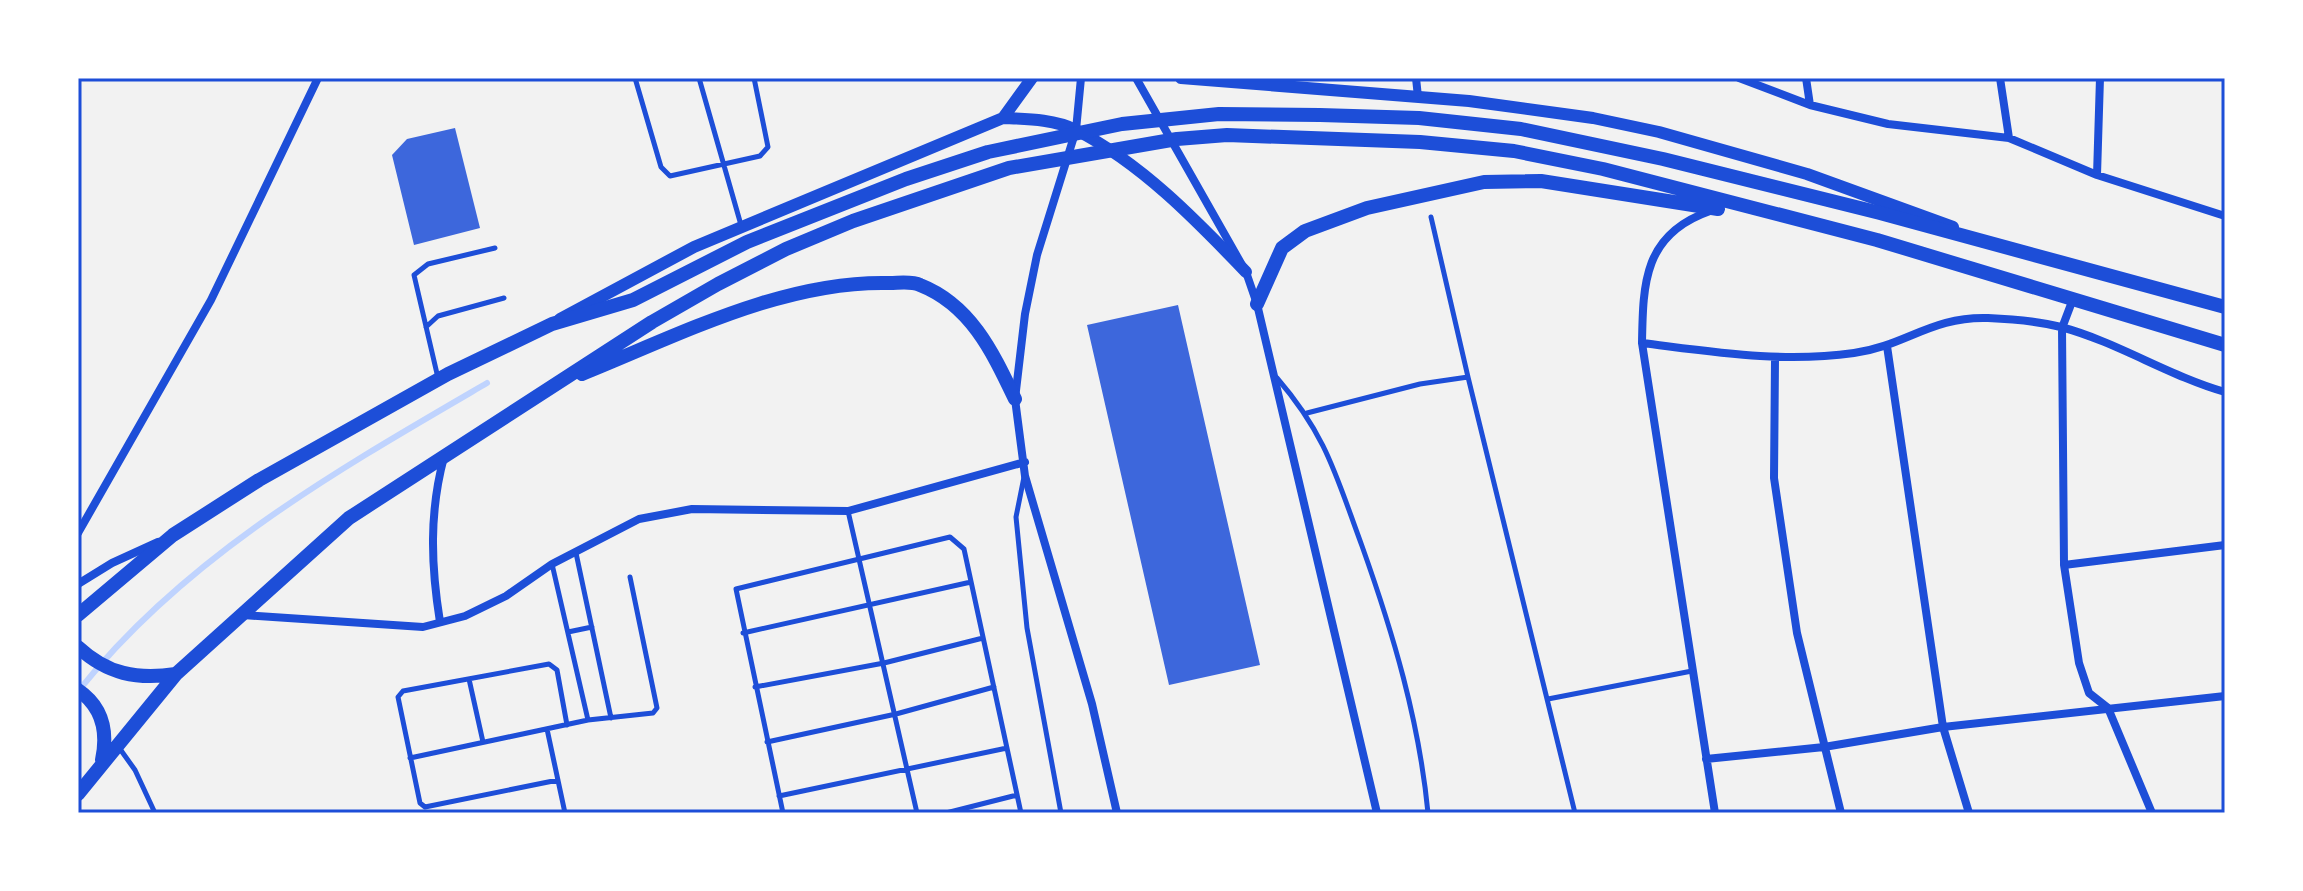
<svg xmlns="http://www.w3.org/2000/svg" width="2303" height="891" font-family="Cabin,sans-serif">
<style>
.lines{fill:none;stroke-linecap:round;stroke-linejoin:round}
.stream{stroke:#bfd3fe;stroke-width:6}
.building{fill:#3d67dc}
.service{stroke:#1d4ed8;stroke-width:5}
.minor{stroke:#1d4ed8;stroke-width:8}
.tertiary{stroke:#1d4ed8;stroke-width:12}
.secondary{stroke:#1d4ed8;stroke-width:14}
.neatline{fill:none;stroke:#1d4ed8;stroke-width:3}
</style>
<rect width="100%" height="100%" fill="#f2f2f2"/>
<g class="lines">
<path class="stream" d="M80,689c107,-134 261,-221 407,-306"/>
</g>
<path class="building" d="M455,128l25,100 -66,17 -22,-90 15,-16z
M1178,305l82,360 -91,20 -82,-360z"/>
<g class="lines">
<path class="service" d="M635,78l26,89 9,9 90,-20 8,-9 -14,-69
M699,78l42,147
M1431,217l37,160
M426,327l12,-11 66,-18
M438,378l-24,-103 14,-11 67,-16
M1277,378c50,58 59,98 85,168 31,87 57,174 66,267
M1307,413l113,-29 48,-7 107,436
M1024,477l-8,40 11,111 34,185
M848,511l69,302
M576,553l35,165
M552,564l36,156
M568,632l24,-5
M743,633l228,-51
M469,679l14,63
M755,687l129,-24 99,-25
M1548,699l144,-28
M547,729l18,84
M767,742l129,-28 98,-27
M120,749l15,21 20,43
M410,758l178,-38 65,-7 4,-5 -27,-131
M558,780l-133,27 -5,-4 -22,-106 5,-6 146,-27 8,6 10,55
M779,796l228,-48
M783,813l-47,-224 214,-52 14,12 57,264
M946,813l71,-18"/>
<path class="minor" d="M1081,78l-5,52 -39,125 -12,59 -10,85 10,77 67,228 25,109
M1136,78l110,194 11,32 120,509
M1416,78l2,19
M1739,78l71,27 78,19 121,14 88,37 128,41
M1806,78l4,27
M2000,78l9,60
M2097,175l3,-97
M1710,211c-66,23 -67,71 -68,132l73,470
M2073,299l-11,29 2,237 15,98 10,30 19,15 44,105
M1642,343c73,9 139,20 212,10 51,-7 78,-37 134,-35 24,1 49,3 73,9 56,15 108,49 164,65
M1887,346l56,381 26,86
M1775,359l-1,119 23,155 44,180
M78,533l133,-233 107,-222
M2064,565l161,-20
M78,584l34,-21 46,-21
M243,615l180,12 42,-11 41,-20 46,-32 87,-45 53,-10 156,2 177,-49
M440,622c-9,-56 -11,-109 4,-165
M1706,759l118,-12 119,-20 282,-31"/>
<path class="tertiary" d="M1181,78l288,23 124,17 66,14 148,42 146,53
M1003,118c24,1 51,1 73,12 65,33 120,90 170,142
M560,319l134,-72 309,-129 29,-40"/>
<path class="secondary" d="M1257,304l25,-56 23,-17 62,-23 117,-26 57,-1 177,28
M582,374c97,-39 202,-94 308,-91 9,0 22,-2 30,2 51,20 73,68 95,114
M78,615l95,-80 86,-55 189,-106 104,-50 81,-24 114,-58 159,-63 82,-27 134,-28 97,-10 101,1 99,3 102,11 142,30 217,54 345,94
M78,647c29,27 59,33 98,27
M78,690c25,17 30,42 24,70
M78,794l98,-120 173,-156 303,-196 66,-38 68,-35 67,-28 156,-53 168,-29 50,-4 193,7 94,9 89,18 274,71 348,105"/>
</g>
<rect width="2303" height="891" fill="none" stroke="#ffffff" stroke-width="160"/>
<rect x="80" y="80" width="2143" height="731" class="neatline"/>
</svg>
